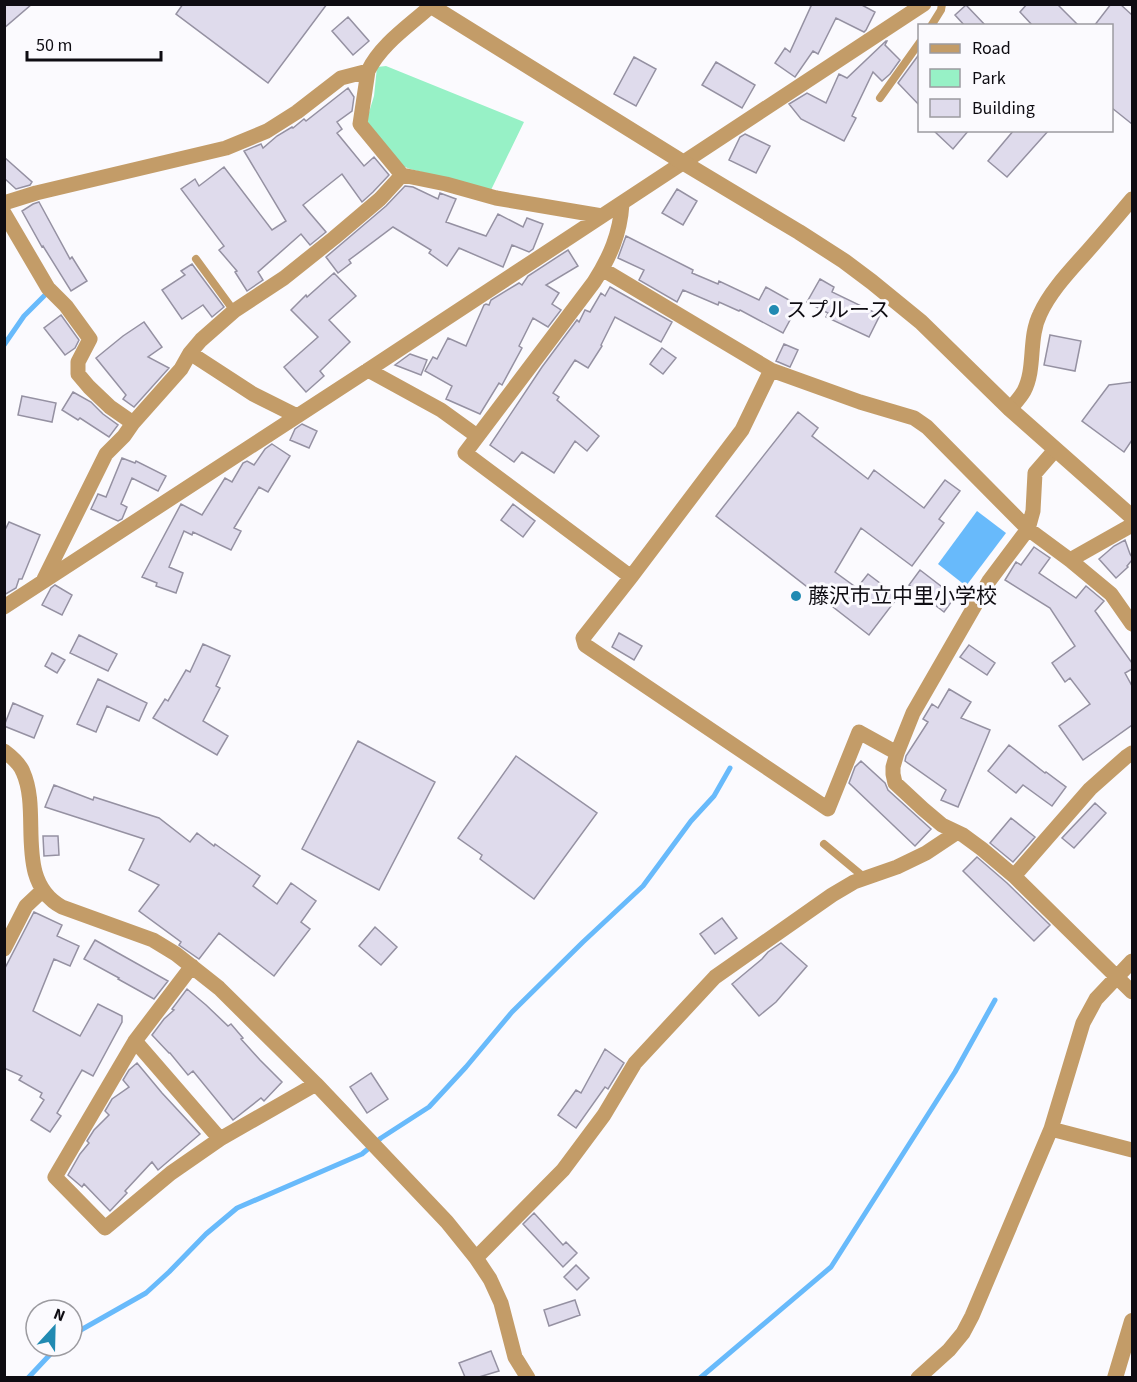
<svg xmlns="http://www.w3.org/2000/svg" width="1137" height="1382" font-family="'Source Sans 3','Noto Sans JP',sans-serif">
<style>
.green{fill:#97f1c6}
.water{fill:#68bafb}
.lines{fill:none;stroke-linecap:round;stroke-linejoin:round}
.stream{stroke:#68bafb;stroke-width:5}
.building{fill:#dfdbec;stroke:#9591a2;stroke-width:1.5}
.service{stroke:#c39c68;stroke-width:8}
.minor{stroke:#c39c68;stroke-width:15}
.tertiary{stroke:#c39c68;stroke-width:16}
.poi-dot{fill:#218ab2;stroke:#fbfafe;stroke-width:2}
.labels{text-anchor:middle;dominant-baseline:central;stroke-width:6;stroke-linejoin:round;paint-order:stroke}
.poi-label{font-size:21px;fill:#0e0c12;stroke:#fbfafe;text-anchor:start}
</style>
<rect width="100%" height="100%" fill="#fbfafe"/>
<path class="green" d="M386,66l138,56 -33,68 -81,-21 -10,-4 -34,-43 8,-26 3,-29z"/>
<path class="water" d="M977,511l29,22 -40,53 -28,-22z"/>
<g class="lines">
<path class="stream" d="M4,345l20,-29 22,-22
M72,1335l74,-42 23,-21 37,-38 31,-26 125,-54 19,-16 48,-31 37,-40 46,-55 71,-70 60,-56 48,-65 23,-25 16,-28
M28,1378l30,-32
M700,1378l131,-111 124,-195 40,-72"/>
</g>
<path class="building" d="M4,4h28l-28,24z
M183,4h144l-59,79 -92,-69z
M807,4h53l15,8 -9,18 -2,2 -28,-14 -18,36 -5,-3 -18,26 -20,-14 10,-15 5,4 21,-46z
M1027,4h30l22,22h-46l-13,-14z
M1111,4h9l12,11v109l-20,-16v-82h-18z
M966,5l20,21h-21l-10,-11z
M348,17l21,24 -16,14 -21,-24z
M886,41h1l-2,4 15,15 -10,14 -8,7 -9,-9 -21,44 4,2 -12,23 -43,-22 -12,-15 18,-11 19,10 13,-29 8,4z
M920,53v53l-22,-23z
M634,57l22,12 -20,37 -22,-12z
M716,62l39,23 -13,23 -40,-23z
M348,88l6,9 -2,14 -15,11 5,7 -5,4 27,33 10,-9 15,18 -16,17 -11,10 -20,-28 -39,31 23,27 -16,13 -9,-11 -43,38 5,8 -16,11 -12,-19 2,-1 -18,-21 5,-4 -43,-57 14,-10 4,7 25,-19 48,63 14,-9 -42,-70 17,-7 2,4 14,-12 15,-9 1,1 11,-9 2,2z
M933,130h36l-16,19z
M1014,130h35l-42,47 -19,-16z
M745,134l25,12 -14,27 -27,-13 11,-23z
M4,157l28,25 -2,3 -14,4 -12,-11z
M405,186l8,1 25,12 2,-6 16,6 -10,23 40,14 12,-22 25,13 4,-9 16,6 -10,25 -4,3 -17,-7 -9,22 -44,-19 -12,18 -18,-13 2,-3 -38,-23 -44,33 2,3 -13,10 -12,-16 60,-51z
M677,189l20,12 -14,24 -21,-12z
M39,202l31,57 2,-2 15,24 -16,10 -28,-45 -1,1 -20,-36 11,-7z
M626,236l67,34 -1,3 26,11 1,-3 40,19 7,-13 32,18 -15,28 -43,-23 -1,1 -20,-9 -1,3 -35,-15 -6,12 -38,-22 5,-10 -26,-12z
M568,250l10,16 -32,19 13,8 -7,11 9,6 -13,17 -15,-9 -14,28 3,2 -20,37 -3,-2 -19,31 -34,-15 6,-13 -27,-15 8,-14 4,2 11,-21 18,8 18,-41 2,-1 3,1 2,-5 28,-17 3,2 6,-9z
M192,264l32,43 -12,10 -9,-12 -21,14 -20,-29 23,-15 -4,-4z
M334,273l22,23 -27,24 21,22 -30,29 4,5 -18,16 -22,-25 34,-30 -27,-27 15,-15 1,2z
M820,279l14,8 -2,5 48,23 -11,22 -43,-20 2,-4 -21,-11z
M610,287l62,35 -11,20 -46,-25 -14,28 1,1 -14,22 -13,-8 -22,33 6,4 -2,3 42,36 -12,15 -12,-10 -21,32 -32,-21 -8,10 -24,-17 52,-78 35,-47 2,2 6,-12 5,2 11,-19 4,3z
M61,315l18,25 -4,8 -10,7 -21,-27z
M144,322l18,25 -14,10 21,11 -35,39 -11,-8 3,-4 -30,-37 27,-22z
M1050,335l31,6 -6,30 -31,-6z
M784,344l14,6 -8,17 -14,-6z
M662,348l14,10 -13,16 -13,-10z
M410,354l17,6 -6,15 -26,-10z
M1132,382v58l-8,12 -42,-31 27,-36z
M73,392l18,10 12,12 15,11 -9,12 -29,-19 -2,2 -16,-10z
M22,396l34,7 -4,19 -34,-7z
M798,412l20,16 -6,8 56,43 6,-9 50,38 21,-28 15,11 -21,28 5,4 -32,43 -51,-38 -26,44 22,16 11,-14 30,23 -29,38 -153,-119z
M302,424l15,7 -8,17 -19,-8 5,-11z
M272,444l18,12 -22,36 -9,-5 -25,41 7,3 -10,19 -38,-18 -1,3 -8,-4 -15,36 14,6 -7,20 -20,-7 1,-3 -15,-6 39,-73 21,11 23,-37 7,4 11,-19 4,-2 7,4 11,-16z
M122,458l13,5 1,-2 30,15 -8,15 -26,-13 -11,26 6,3 -5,12 -4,2 -27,-12 7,-15 8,3z
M513,504l22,17 -12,16 -22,-17z
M9,522l31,13 -18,44h-3l-3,9 -12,7v-63z
M1125,540l5,14 2,3v3l-5,6 1,1 -12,11 -17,-19 15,-13z
M1034,547l16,11 -11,15 37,25 10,-12 18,15 -9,10 37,52v6l-7,4 7,13v39l-49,35 -24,-34 31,-22 -20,-26 -5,4 -13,-19 23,-17 -25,-38 -45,-28 11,-18 5,3z
M920,570l35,27 -11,15 -35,-27z
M55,585l17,10 -10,20 -20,-10 9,-17z
M619,633l23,13 -8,14 -22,-13z
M79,635l38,19 -9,17 -38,-18z
M203,644l27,12 -14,30 4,2 -17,33 25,15 -11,19 -64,-37 12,-19 3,2 18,-31 4,2z
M969,645l26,18 -8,12 -27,-18z
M52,653l13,7 -8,13 -12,-7z
M98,679l49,24 -8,18 -32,-15 -11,26 -19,-8z
M949,689l22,13 -10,16 29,12 -32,77 -17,-7 5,-10 -41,-29 1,-5 22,-34 -5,-3 9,-15 6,4z
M13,703l30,13 -9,22 -30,-12z
M358,741l77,41 -56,108 -77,-41z
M1009,745l36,28 1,-1 20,15 -14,19 -29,-21 -7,8 -28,-22z
M516,756l81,57 -63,86 -54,-40 2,-4 -24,-17z
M861,761l24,22 3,7 43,39 -16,17 -66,-63 6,-16z
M54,785l39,15 1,-3 65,21 31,24 7,-9 17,13 1,-2 45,32 -7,10 24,18 14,-21 25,18 -15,21 9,7 -36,47 -55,-43 -20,26 -20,-14 2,-3 -42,-31 20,-26 -30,-15 15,-31 -99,-32z
M1095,803l11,10 -32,35 -12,-10z
M1011,818l24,19 -22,25 -23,-19z
M43,836h15l1,19 -15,1z
M977,857l30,26 43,42 -16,16 -71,-70z
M34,912l28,13 -5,11 22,10 -9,20 -16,-7 -21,52 47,25 18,-32 24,12v6l-29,54 -11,-6 -25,43 4,3 -11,16 -19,-12 13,-20 -4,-3 2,-4 -23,-13 3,-4 -18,-8v-98z
M722,918l15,20 -22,16 -15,-20z
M375,927l22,20 -16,18 -22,-19z
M95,940l23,13 50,28 -14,18 -36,-20 1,-1 -35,-19z
M781,943l26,23 -31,36 -17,14 -27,-32 30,-25 6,-7z
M187,989l19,16 22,21 3,-2 12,14 -2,1 19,21 22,22 -18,19 -3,-3 -28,22 -40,-49 -5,4 -18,-22h-1l-17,-18 12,-16 10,-9 -2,-1z
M605,1049l19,14 -16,26 -3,-2 -29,41 -18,-13 18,-25 5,3z
M137,1063l25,30 38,41 -42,36 -6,-8 -27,29 2,2 -17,18 -26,-27 -2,3 -14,-12 12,-21 9,-11 -2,-2 7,-11 15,-15 -4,-4 7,-12 17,-12 -6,-7 6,-10z
M371,1073l17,26 -21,14 -17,-26z
M534,1213l29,32 3,-3 11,11 -14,14 -40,-43z
M576,1265l13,13 -12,12 -13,-13z
M575,1300l5,15 -31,11 -5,-16z
M491,1351l8,20 -20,6h-14l-6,-14z"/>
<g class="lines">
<path class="service" d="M931,26l10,-16 1,-6
M880,98l40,-56
M196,259l38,52
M824,844l41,34"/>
<path class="minor" d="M368,71l-8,53 42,51 44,9 50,14 106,18
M4,203l32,-10 190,-45 41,-17 30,-19 44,-34 27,-7c13,-27 41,-45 63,-65
M622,204c-2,30 -12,53 -28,78l-129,171 166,124
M4,213l44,75 18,18 24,33 -12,23v12l11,13 21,20 23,16
M602,269l169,101 89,32 54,16 13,9 101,102 42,31 41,34 21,30
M190,353l63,41 44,22
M368,370l73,40 36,26
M771,370l-29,60 -111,147 -48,61 2,7 243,164 31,-77 38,21
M1010,409c5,-6 10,-11 14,-18 12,-23 4,-53 16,-77 10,-22 28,-41 44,-59 16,-18 32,-37 48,-56
M1055,450l-20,23 -2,38 -5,18 -39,52 -76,132 -16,40 -4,14v7l2,9 28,26 19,16 21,10 19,14 32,27 118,116
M1070,560l62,-35
M44,579l62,-125 18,-18 9,-13 48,-54 9,-16 11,-13 33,-29 50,-33 50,-40 46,-39 22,-24
M4,607l364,-237 556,-366
M4,751c8,6 16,13 19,21 19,42 -10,108 39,135l91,33 23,14 43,34 97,96 131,138 29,36 14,21 11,24 14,54 13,21
M1014,876l76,-87 36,-32 6,-4
M4,949l22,-43 17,-16
M192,966l-57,75 -80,136 50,51 66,-55 49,-34 96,-55
M135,1041l85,98
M1051,1129l81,21
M476,1258l87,-88 41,-55 31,-52 80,-86 117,-82 22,-13 43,-15 29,-14 30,-20
M918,1378l31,-28 14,-17 9,-17 79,-187 32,-106 13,-24 36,-38"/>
<path class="tertiary" d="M428,4l256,159 115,69 45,29 28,21 49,40 89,87 122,108
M1115,1378l17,-57"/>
</g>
<g class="poi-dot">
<circle cx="774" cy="310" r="6"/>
<circle cx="796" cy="596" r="6"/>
</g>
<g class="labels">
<g class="poi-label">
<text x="786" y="310">スプルース</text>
<text x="808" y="596">藤沢市立中里小学校</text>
</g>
</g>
<rect width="1137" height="1382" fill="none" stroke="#0e0c12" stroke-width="12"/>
<rect x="918" y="24" width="195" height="108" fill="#fbfafe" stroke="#9c9ba0" stroke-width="1.5"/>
<rect x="930" y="44" width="30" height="9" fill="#c39c68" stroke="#9c9ba0" stroke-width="1.5"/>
<text x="972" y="54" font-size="18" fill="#0e0c12">Road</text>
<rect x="930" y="69" width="30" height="18" fill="#97f1c6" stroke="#9c9ba0" stroke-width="1.5"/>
<text x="972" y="84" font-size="18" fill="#0e0c12">Park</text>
<rect x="930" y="99" width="30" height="18" fill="#dfdbec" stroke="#9c9ba0" stroke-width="1.5"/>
<text x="972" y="114" font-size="18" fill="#0e0c12">Building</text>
<g transform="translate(54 1328) rotate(22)"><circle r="28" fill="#fbfafe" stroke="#9c9ba0" stroke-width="1.5"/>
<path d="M0-4.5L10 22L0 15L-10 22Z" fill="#218ab2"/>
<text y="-9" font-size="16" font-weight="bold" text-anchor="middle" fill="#0e0c12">N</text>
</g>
<path d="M27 51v9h134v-9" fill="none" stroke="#0e0c12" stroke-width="3"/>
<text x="36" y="51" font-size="18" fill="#0e0c12" stroke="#fbfafe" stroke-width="4.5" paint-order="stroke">50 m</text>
</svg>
